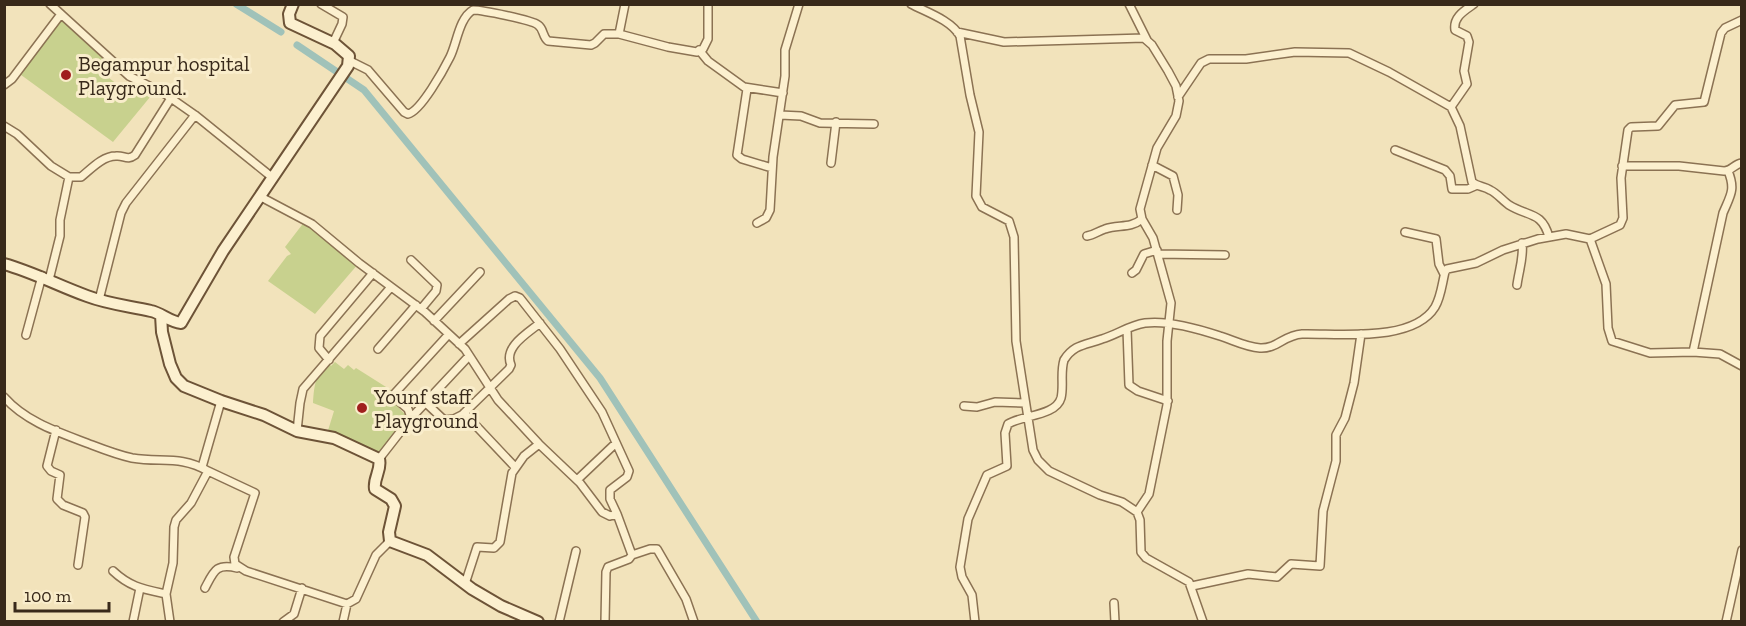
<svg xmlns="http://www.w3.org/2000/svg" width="1746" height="626" font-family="'Zilla Slab',serif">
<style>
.green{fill:#c8d18e}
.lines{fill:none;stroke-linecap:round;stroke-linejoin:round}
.canal{stroke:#a0c2b9;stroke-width:7}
.street-casing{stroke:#8b7253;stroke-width:10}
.secondary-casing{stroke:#6d5337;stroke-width:14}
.street{stroke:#fcf0cf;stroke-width:7}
.secondary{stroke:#fcf0cf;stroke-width:10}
.poi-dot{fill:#a01f1d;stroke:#f9edcb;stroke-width:2}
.labels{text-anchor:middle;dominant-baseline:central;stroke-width:6;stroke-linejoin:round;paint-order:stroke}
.poi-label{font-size:21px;fill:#38291a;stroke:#f9edcb;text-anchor:start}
</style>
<rect width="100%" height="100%" fill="#f2e3bb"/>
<path class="green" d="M61,14l57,52 -9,12 17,13 8,-13 21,13 -42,51 -96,-70z
M305,221l54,42 -44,51 -47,-33 19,-25 4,-2 -6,-7z
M328,362l3,4 4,-4 9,7 4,-4 6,5 2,-2 38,24c-2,12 9,20 17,28l-31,38 -54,-21 8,-26 -21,-8c1,-15 2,-30 15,-41z"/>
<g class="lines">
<path class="canal" d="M236,4l45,28
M297,45l67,45 236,288 157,244"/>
<g class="street-casing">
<path id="street" d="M50,4l79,72 36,18 30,21 78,63
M321,4l22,13 -1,7 -9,19
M911,4c15,8 40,16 49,32l10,59 9,37 -3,64 6,11 27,14 5,16 2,104 17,109 5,10 11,11 51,24 22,7 15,10 3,8 1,32 5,6 43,24 14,40
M1129,4l18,36
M957,32l47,10 140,-4 8,7 16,26 8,15 3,15 -3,15 -19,32 -17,61 2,10 11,19 18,65 -4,38v64l-18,89 -12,18
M619,34l6,-30
M699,50l9,11 36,26 39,6
M350,61l18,9 36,42 4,2c13,-3 36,-45 42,-57 7,-14 9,-39 23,-47 9,0 59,10 65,15 6,4 4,11 10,16l43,4 4,-2 9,-9h15l49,13 29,5 6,-3 5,-10v-35
M4,85l8,-6 49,-65
M747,89l-10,66 5,4 30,9
M1178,97l23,-34 8,-4h37l49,-7 54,1 40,19 62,35 9,19 12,56c6,5 12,4 18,8 7,3 13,11 19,15 19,12 33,6 40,32
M1451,107l16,-23 -3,-13 5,-29 -2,-6 -12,-6c-2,-13 9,-19 19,-26
M780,115l21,1 19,7 54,1
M4,126l13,8 34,32 18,11 -9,43v16l-11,44
M1395,150l50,20 5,6 2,13h16l7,-3
M831,163l5,-41
M1152,165l21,11 5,19 -1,15
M1622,166h57l45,5c8,0 10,-7 18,-8
M69,177h12c9,-7 21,-21 35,-21 8,-1 11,5 19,-1l36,-57
M261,197l51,27 47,39 66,49 40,37 33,51 41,44 41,39 22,29 8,4 7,-2 15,41 -3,4 -21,8 -2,5 -1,50
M757,223l9,-5 4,-8 3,-53 12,-81v-26l14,-46
M1405,232l31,7 3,25 5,10
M1087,236c7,-1 11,-5 18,-7 13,-5 25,0 37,-10
M1590,239l30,-14 3,-7 -2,-40 7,-48 3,-3 27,-1 17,-21 29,-3 17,-69 4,-5 17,-8
M1158,254l67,1
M411,260l26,25 -1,6 -15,18
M1132,273l4,-3 8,-16 13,-4
M1517,285c2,-15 7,-28 5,-42
M99,300l22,-87 5,-10 69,-88
M434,321l46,-49
M1127,329l2,56 9,6 30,10
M26,335l16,-59
M459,344l50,-45 6,-3 5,2 40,51 42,63 27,59 -2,6 -17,13v9l7,15
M378,349l38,-44
M1693,352l30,-139c7,-17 13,-23 5,-42
M329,360l-10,-12 1,-12 53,-63
M4,397c23,26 57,36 88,48 13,5 26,10 40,13 29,5 48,-3 76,13
M426,403l18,17 10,-1 8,-4 47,-46 2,-4c-8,-18 17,-32 29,-42
M964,406l13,1 18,-5 30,1
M464,413l51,54
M411,418l58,-62
M56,430l-9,36 4,5 9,4 -3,24 6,6 20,8 2,4 -7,48
M297,431l3,-28 3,-14 88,-102
M379,459l32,-41 -3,-9 -13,-11v-5l53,-58
M202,467l19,-66
M577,480l39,-37
M632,555l18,-6h7l29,50 8,23
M113,571c17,16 30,18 53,23
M465,584l12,-37 17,1 6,-6 12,-69 12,-17 15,-12
M1192,586l56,-12 29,3 14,-13 29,2 3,-55 13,-50v-26l9,-17 9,-35 7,-49
M205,588c9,-17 11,-25 32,-20
M1114,603l1,19
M133,622l7,-34
M170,622l-4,-28 7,-31 1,-36 2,-7 15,-17 17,-32 47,22 -21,64 1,7 11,7 101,33 9,-5 20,-44 14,-14
M283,622l11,-8 8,-26
M343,622l4,-18
M559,622l17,-71
M975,622l-3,-27 -10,-18 -2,-10 8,-48 19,-44 20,-9 -2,-33 3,-9c14,-9 48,-8 53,-26 3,-12 -1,-25 3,-38 10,-16 22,-15 38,-21 14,-4 28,-14 43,-16 22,-3 54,6 75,13 13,4 26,11 40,12 17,1 24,-13 42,-14 36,-1 111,9 133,-27 6,-10 7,-23 10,-35l2,-3 29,-6 27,-13 35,-11 28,-5 24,5 16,45 2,44 4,13 38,12 43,-1 27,2 22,12
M1726,622l16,-72"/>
</g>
<g class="secondary-casing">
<path id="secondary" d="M4,264c29,8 55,22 83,32 21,8 42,10 64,15 10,2 19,11 30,12l42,-72 125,-185 1,-10 -14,-12 -45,-21 -1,-9 4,-10
M161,315l1,17 8,32 6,14 8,8 37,15 43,14 33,16 37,7 45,21c3,11 -6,19 -4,30l16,10 4,7 -6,26 1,9 37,14 45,34 29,17 37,16"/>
</g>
<use href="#street" class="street"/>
<use href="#secondary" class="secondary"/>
</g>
<g class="poi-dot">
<circle cx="66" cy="75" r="6"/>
<circle cx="362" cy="408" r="6"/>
</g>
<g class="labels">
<g class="poi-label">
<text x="78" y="63">Begampur hospital<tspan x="78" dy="24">Playground.</tspan></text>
<text x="374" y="396">Younf staff<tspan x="374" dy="24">Playground</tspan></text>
</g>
</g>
<rect width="1746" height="626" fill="none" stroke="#38291a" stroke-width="12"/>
<path d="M15 602v9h94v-9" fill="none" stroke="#38291a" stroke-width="3"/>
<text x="24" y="602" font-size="18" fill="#38291a" stroke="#f9edcb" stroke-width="4.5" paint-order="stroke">100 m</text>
</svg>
